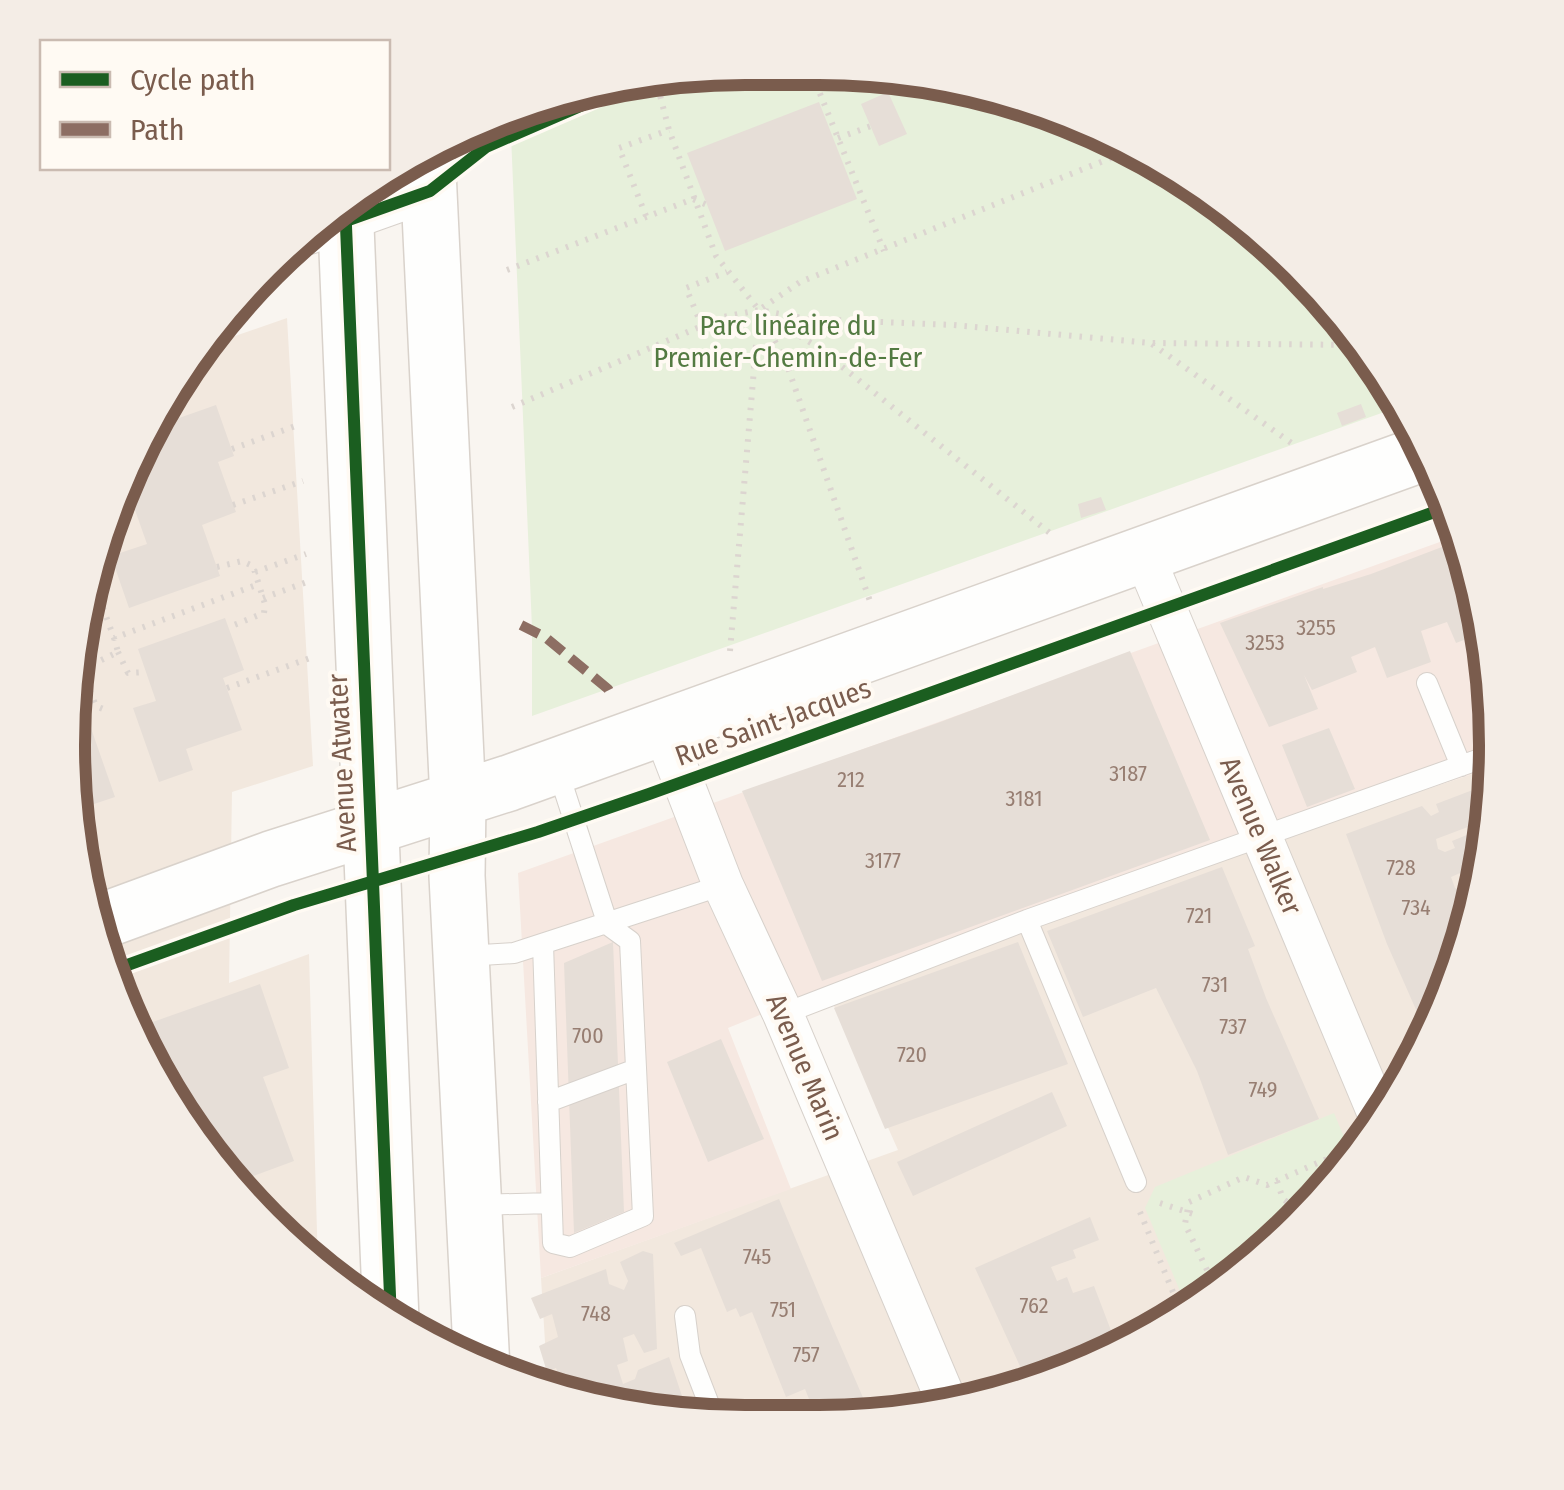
<svg xmlns="http://www.w3.org/2000/svg" width="1564" height="1490" font-family="'Fira Sans Condensed',sans-serif">
<style>
.residential{fill:#f2e8de}
.commercial{fill:#f6e8e1}
.green{fill:#e7f0db}
.building{fill:#e6ded7}
.lines{fill:none;stroke-linecap:round;stroke-linejoin:round}
.service-casing{stroke:#d7d1cb;stroke-width:22}
.minor-casing{stroke:#d7d1cb;stroke-width:42}
.secondary-casing{stroke:#d9d2cb;stroke-width:58}
.path{stroke:#dcd5d0;stroke-width:6;stroke-dasharray:2.5 8;stroke-linecap:butt}
.service{stroke:#fefefd;stroke-width:20}
.minor{stroke:#fefefd;stroke-width:40}
.secondary{stroke:#fefefd;stroke-width:55}
.quiet{stroke:#8d6e63;stroke-width:10;stroke-dasharray:20 10;stroke-linecap:butt}
.cycleway-casing{stroke:#fffaf3;stroke-width:19}
.cycleway{stroke:#1b5e20;stroke-width:12}
.labels{text-anchor:middle;dominant-baseline:central;stroke-width:8;stroke-linejoin:round;paint-order:stroke}
.number-label{font-size:22px;fill:#977e72}
.park-label{font-size:28px;fill:#537a41;stroke:#fffaf3}
.street-label{font-size:28px;fill:#7a5c4d;stroke:#fffaf3}
.rim{fill:none;stroke:#7a5c4d;stroke-width:12}
</style>
<rect width="100%" height="100%" fill="#f9f5f0"/>
<path class="residential" d="M226,311l9,25 52,-18 26,448 -81,26 -3,191 80,-29 9,313 -52,-43 -107,-140 -56,-122 -30,-129v-176l30,-129 55,-121z
M1494,767l1,23 -22,131 -47,124 -70,113 -91,97 -108,77 -121,55 -129,30 -295,-8 -64,-19 -7,-112 357,-128 -72,-162z"/>
<path class="commercial" d="M1462,534l29,123 3,110 -668,221 -98,40 63,161 -250,89 -23,-405z"/>
<path class="green" d="M745,68l250,23 124,47 113,70 97,91 75,106 -872,311v-88l-22,-516 102,-31z
M1334,1113l20,48 -89,94 -77,55 -43,-102 10,-21z"/>
<path class="building" d="M888,92l19,42 -28,12 -18,-42z
M819,102l38,97 -132,52 -38,-98z
M1361,404l5,13 -24,9 -5,-13z
M216,405l18,51 -16,6 18,50 -34,13 18,51 -91,32 -18,-52 36,-12 -18,-51 15,-5 -10,-28 22,-50 6,14z
M1101,497l5,13 -25,8 -3,-14z
M1463,539l22,93 -29,11 -9,-21 -26,9 10,31 -44,16 -12,-31 -24,10 6,15 -45,18 -8,-15 14,34 -49,18 -49,-104 103,-36v2l48,-15z
M225,618l19,52 -21,8 19,52 -56,19 7,21 -34,12 -26,-74 23,-7 -18,-52z
M1130,651l80,189 -388,141 -80,-190 193,-67z
M85,711l30,86 -42,14v-96z
M1329,728l26,61 -48,18 -25,-62z
M1478,788l11,31 -53,20 2,10 7,3 10,-4 -3,-7 37,-15 -6,37 -32,14 4,11 8,3 8,-4 -2,-6 12,-5 -8,45 -44,118 -42,-95 -41,-110 76,-28 9,10 8,-4 -3,-8z
M1222,867l33,79 -7,3 18,49 53,121 -91,36 -31,-84 -41,-83 -73,29 -36,-86z
M613,942l11,270 -50,21 -10,-270z
M1018,942l50,122 -183,65 -51,-121z
M260,984l29,84 -26,9 31,84 -60,22 -58,-76 4,-1 -30,-83z
M721,1039l43,100 -56,23 -41,-100z
M1052,1092l15,34 -154,70 -16,-34z
M779,1199l53,127 39,90 -56,-2 -10,-25 -19,8 -34,-85 -12,5 -4,-9 -9,4 -26,-64 -20,8 -7,-13z
M1090,1217l9,23 -26,10 3,8 -25,9 6,14 10,-4 6,16 21,-7 21,55 -19,7 3,10 -69,30 -55,-120z
M643,1251l10,3 4,95 -13,4 -10,-19 -11,4 5,23 -11,4 6,19 12,-5 3,-9 31,-13 18,54 -75,-2 -63,-19 14,-5 -7,-17 -9,4 -8,-26 19,-9 -6,-23 -12,5 -9,-21 75,-29 3,15 15,6 4,-9 -8,-19z"/>
<g class="lines">
<g class="service-casing">
<path id="service" d="M1427,683l34,83
M1027,920l109,262
M543,944l10,299 17,4 73,-31 -13,-275 -22,-16 -51,-157
M465,956l49,-3 209,-68
M783,1014l244,-94 467,-166
M548,1102l88,-33
M475,1205l76,-2
M685,1316l5,39 22,57"/>
</g>
<g class="minor-casing">
<path id="minor" d="M309,234l121,-43
M1143,553l237,566
M662,727l61,158 60,129 166,393"/>
</g>
<g class="secondary-casing">
<path id="secondary" d="M427,150l31,650 -1,76 25,493
M345,202l46,1118
M94,924l177,-65 238,-76 918,-331"/>
</g>
<path class="path" d="M812,74l72,177
M655,76l14,54 47,126 43,54 28,55 84,239
M661,88l9,-13
M660,89l47,-18
M838,138l33,-12
M646,216l-27,-68 50,-18
M507,270l186,-71 14,6
M764,314l52,32 235,188
M702,326l-16,-38 41,-16
M1152,344l145,103
M512,407l211,-90 36,-7 49,9 145,6 198,18 211,2
M232,449l69,-25
M233,505l70,-24
M97,557l27,-14
M217,567l25,-6 11,5 12,38 -1,9 -35,14
M255,572l51,-18
M92,578l22,60 145,-54
M263,598l44,-16
M730,651l29,-341 41,-28 336,-134
M118,652l10,21 18,-1
M82,671l14,35 12,5
M73,674l45,-22 -4,-14
M227,688l83,-30
M73,814l4,11 -2,14
M79,856l6,18
M1277,1181l6,18 20,15
M1160,1203l39,13
M1140,1212l42,102
M1207,1270l-22,-46 4,-22 55,-25 23,8 83,-36"/>
<use href="#service" class="service"/>
<use href="#minor" class="minor"/>
<use href="#secondary" class="secondary"/>
<path class="quiet" d="M521,625l24,12 63,52 4,8"/>
<g class="cycleway-casing">
<path id="cycleway" d="M345,202l46,1118
M309,234l121,-43 56,-44 161,-70
M108,972l186,-67 244,-73 111,-38 802,-288"/>
</g>
<use href="#cycleway" class="cycleway"/>
</g>
<g class="labels">
<g class="number-label">
<text x="1316" y="627">3255</text>
<text x="1265" y="642">3253</text>
<text x="1128" y="773">3187</text>
<text x="851" y="779">212</text>
<text x="1024" y="798">3181</text>
<text x="883" y="860">3177</text>
<text x="1401" y="867">728</text>
<text x="1416" y="907">734</text>
<text x="1199" y="915">721</text>
<text x="1215" y="984">731</text>
<text x="1233" y="1026">737</text>
<text x="588" y="1035">700</text>
<text x="912" y="1054">720</text>
<text x="1263" y="1089">749</text>
<text x="757" y="1256">745</text>
<text x="1034" y="1305">762</text>
<text x="783" y="1309">751</text>
<text x="596" y="1313">748</text>
<text x="806" y="1354">757</text>
</g>
<g class="park-label">
<text x="788" y="325">Parc linéaire du<tspan x="788" dy="32">Premier-Chemin-de-Fer</tspan></text>
</g>
<g class="street-label">
<text transform="translate(773 722) rotate(-20)">Rue Saint-Jacques</text>
<text transform="translate(342 763) rotate(-93)">Avenue Atwater</text>
<text transform="translate(1261 836) rotate(67)">Avenue Walker</text>
<text transform="translate(805 1067) rotate(67)">Avenue Marin</text>
</g>
</g>
<path d="M0 0H1564V1490H0ZM745 85H819A660 660 0 0 1 1479 745V745A660 660 0 0 1 819 1405H745A660 660 0 0 1 85 745V745A660 660 0 0 1 745 85Z" fill="#f4ede6" fill-rule="evenodd"/>
<path class="rim" d="M745 85H819A660 660 0 0 1 1479 745V745A660 660 0 0 1 819 1405H745A660 660 0 0 1 85 745V745A660 660 0 0 1 745 85Z"/>
<rect x="40" y="40" width="350" height="130" fill="#fffaf3" stroke="#cabbb1" stroke-width="2.5"/>
<rect x="60" y="72" width="50" height="15" fill="#1b5e20" stroke="#cabbb1" stroke-width="2.5"/>
<text x="130" y="90" font-size="30" fill="#7a5c4d">Cycle path</text>
<rect x="60" y="122" width="50" height="15" fill="#8d6e63" stroke="#cabbb1" stroke-width="2.5"/>
<text x="130" y="140" font-size="30" fill="#7a5c4d">Path</text>
</svg>
